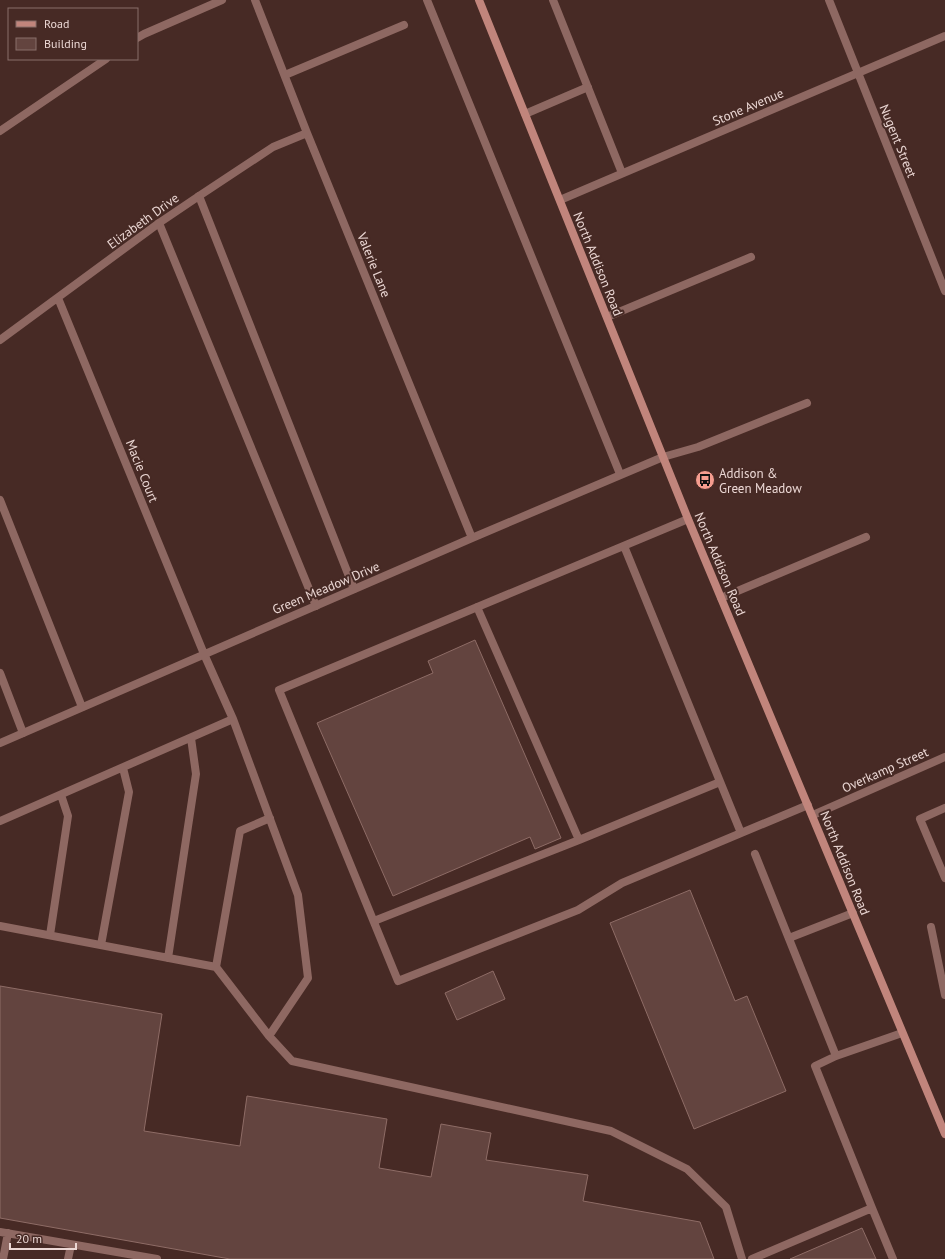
<svg xmlns="http://www.w3.org/2000/svg" width="945" height="1259" font-family="'PT Sans',sans-serif">
<style>
.building{fill:#63443f;stroke:#8e6c66}
.lines{fill:none;stroke-linecap:round;stroke-linejoin:round}
.lane{stroke:#8e6862;stroke-width:8}
.street{stroke:#8e6862;stroke-width:8}
.secondary{stroke:#c1857c;stroke-width:8}
.labels{text-anchor:middle;dominant-baseline:central;stroke-width:4;stroke-linejoin:round;paint-order:stroke}
.street-label{font-size:13px;fill:#ebd7d4;stroke:#472a25}
.poi-label{font-size:13px;fill:#ebd7d4;stroke:#472a25;text-anchor:start}
</style>
<rect width="100%" height="100%" fill="#472a25"/>
<path class="building" d="M475,640l86,198 -26,11 -5,-12 -137,59 -76,-173 116,-50 -5,-12z
M690,890l45,111 12,-5 39,95 -92,38 -84,-206z
M493,971l12,28 -48,21 -12,-27z
M0,986l162,28 -18,117 96,15 7,-50 140,23 -8,49 52,9 10,-53 50,9 -5,27 102,15 -5,26 117,21 14,37h-484l-230,-41z
M862,1228l14,31h-86z"/>
<g class="lines">
<path class="lane" d="M427,0l193,474
M553,0l69,173
M137,38l7,-4 78,-34
M285,75l119,-50
M525,114l63,-27
M0,131l106,-72
M199,196l155,393
M159,223l157,383
M607,317l144,-60
M663,457l35,-10 109,-44
M0,500l82,207
M688,519l-409,171 119,291 180,-71 44,-27 186,-78
M624,546l117,287
M721,598l145,-61
M477,607l102,233 141,-58
M204,654l29,65 65,176 10,83 -39,58
M0,673l23,60
M945,808l-25,11 25,59
M0,821l233,-102
M755,854l81,202
M374,921l205,-81
M0,926l216,41 53,69 23,25 319,70 76,38 39,38 16,52
M931,927l14,68
M50,935l18,-119 -7,-21
M789,938l64,-25
M101,945l28,-153 -6,-24
M168,958l28,-184 -5,-36
M216,967l24,-136 30,-13
M0,1232l157,27
M3,1259l5,-26
M68,1259l3,-14
M752,1259l120,-51
M893,1259l-21,-51 -57,-142 21,-10 66,-23"/>
<path class="street" d="M255,0l52,133 165,405
M829,0l116,291
M560,200l385,-164
M58,298l146,356
M0,340l159,-117 40,-27 74,-49 34,-14
M0,743l472,-205 191,-81
M813,815l132,-58"/>
<path class="secondary" d="M479,0l209,519 257,615"/>
</g>
<defs>
<g id="bus-disc" transform="scale(1)"><circle r="9.5" fill="#f59d8f" stroke="#472a25"/><path d="M-5-6H5V4H4V6H2V4H-2V6H-4V4H-5ZM-3.5-4V0h7V-4ZM-3.5 1.2v1.5H-2V1.2ZM2 1.2v1.5H3.5V1.2Z" fill="#111"/></g>
</defs>
<g fill-rule="evenodd">
<use href="#bus-disc" x="705" y="480"/>
</g>
<g class="labels">
<g class="street-label">
<text transform="translate(748 107) rotate(-23)">Stone Avenue</text>
<text transform="translate(898 141) rotate(68)">Nugent Street</text>
<text transform="translate(143 221) rotate(-36)">Elizabeth Drive</text>
<text transform="translate(598 264) rotate(68)">North Addison Road</text>
<text transform="translate(374 265) rotate(68)">Valerie Lane</text>
<text transform="translate(142 471) rotate(68)">Macie Court</text>
<text transform="translate(720 564) rotate(67)">North Addison Road</text>
<text transform="translate(326 588) rotate(-23)">Green Meadow Drive</text>
<text transform="translate(885 770) rotate(-24)">Overkamp Street</text>
<text transform="translate(845 863) rotate(68)">North Addison Road</text>
</g>
<g class="poi-label">
<text x="719" y="473">Addison &amp;<tspan x="719" dy="15">Green Meadow</tspan></text>
</g>
</g>
<rect x="8" y="8" width="130" height="52" fill="#472a25" stroke="#896f6b"/>
<rect x="16" y="21" width="20" height="6" fill="#c1857c" stroke="#896f6b"/>
<text x="44" y="28" font-size="12" fill="#ebd7d4">Road</text>
<rect x="16" y="38" width="20" height="12" fill="#63443f" stroke="#896f6b"/>
<text x="44" y="48" font-size="12" fill="#ebd7d4">Building</text>
<path d="M10 1243v6h66v-6" fill="none" stroke="#ebd7d4" stroke-width="2"/>
<text x="16" y="1243" font-size="12" fill="#ebd7d4" stroke="#472a25" stroke-width="3" paint-order="stroke">20 m</text>
</svg>
